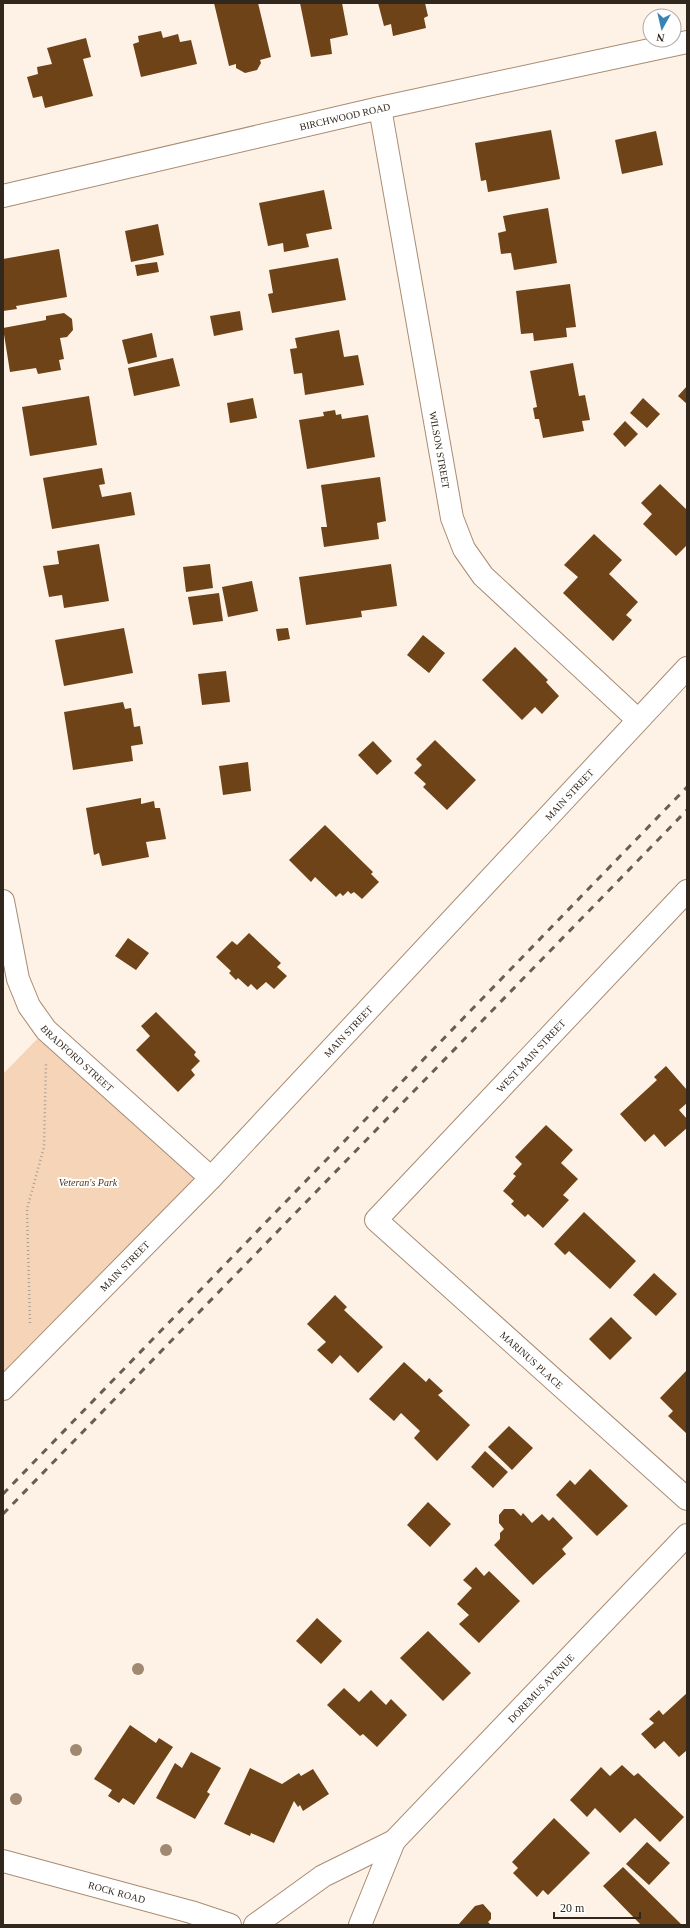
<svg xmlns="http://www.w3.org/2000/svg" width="690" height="1928" font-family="'Times New Roman',serif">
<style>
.green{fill:#f5d4b8}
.building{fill:#6e4318}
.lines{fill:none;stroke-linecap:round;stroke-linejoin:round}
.street-casing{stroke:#a98c73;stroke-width:24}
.secondary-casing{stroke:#a98c73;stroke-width:24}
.path{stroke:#aa9f94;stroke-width:2.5;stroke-dasharray:1 3;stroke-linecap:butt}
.street{stroke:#fff;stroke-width:22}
.secondary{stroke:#fff;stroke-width:22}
.rail{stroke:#695e54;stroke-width:3;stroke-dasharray:7 7;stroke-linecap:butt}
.tree{fill:#a08871}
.labels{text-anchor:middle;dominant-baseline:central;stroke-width:4;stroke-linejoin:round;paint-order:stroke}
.street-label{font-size:10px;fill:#32271d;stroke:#fff}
.park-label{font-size:10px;font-style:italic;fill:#543211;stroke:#fff}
</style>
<rect width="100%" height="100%" fill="#fef2e7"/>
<path class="green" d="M46,1030l165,148 -208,211v-315z"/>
<path class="building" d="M214,3h44l13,54 -11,3 1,3 -4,7 -12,3 -9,-5v-4l-7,2z
M300,3h42l6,32 -18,4 2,15 -21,3z
M378,3h47l3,13 -4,2 2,10 -33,8 -2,-12 -7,2z
M161,31l2,7 15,-4 2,8 11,-2 6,24 -56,13 -8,-33 6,-2 -1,-6z
M86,38l5,19 -8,2 10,37 -48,12 -3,-12 -9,2 -6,-21 11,-3 -1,-7 15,-3 -5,-16z
M551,130l9,49 -72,13 -2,-12 -5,1 -6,-38z
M656,131l7,34 -41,9 -7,-34z
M324,190l8,39 -26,5 3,13 -25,5 -1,-9 -15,3 -9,-43z
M548,208l9,55 -43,7 -3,-17 -10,1 -3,-21 8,-2 -3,-15z
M158,224l6,31 -33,7 -6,-31z
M59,249l8,48 -51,9 1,3 -14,2v-52z
M338,258l8,42 -74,13 -4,-19 5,-1 -4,-23z
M157,262l2,10 -22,4 -2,-11z
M570,284l6,43 -10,1 1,9 -33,4 -1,-8 -12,1 -5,-43z
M240,311l3,19 -29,6 -4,-20z
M64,313l8,6 1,11 -6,7 -7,1 4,21 -5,1 2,10 -23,4 -2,-6 -26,4 -7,-44 43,-8v-4z
M339,330l5,27 14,-2 6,30 -59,10 -3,-22 -8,1 -4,-25 7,-1 -2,-10z
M152,333l5,24 -29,7 -6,-24z
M173,358l7,28 -46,10 -6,-28z
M573,363l6,33 6,-1 5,25 -8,1 2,10 -41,7 -4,-19h-4l-2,-11 4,-1 -7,-36z
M687,386v18l-9,-8z
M89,396l8,49 -67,11 -8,-49z
M253,398l4,20 -27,5 -3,-20z
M643,398l17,16 -13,14 -17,-15z
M335,410l1,5 5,-1 1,5 26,-4 7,42 -68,12 -8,-49 25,-4 -1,-4z
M625,421l13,13 -13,13 -12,-13z
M102,468l3,16 -6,1 3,12 29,-5 4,23 -83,14 -9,-51z
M380,477l6,44 -9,2 2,16 -55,8 -3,-20h6l-6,-42z
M660,484l27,26v35l-11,11 -33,-32 9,-10 -11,-11z
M594,534l28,26 -13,14 29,28 -12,13 6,5 -19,21 -50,-48 15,-16 -14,-12z
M99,544l10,57 -45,7 -2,-13 -13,2 -6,-31 16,-2 -2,-13z
M210,564l3,24 -27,4 -3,-25z
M391,564l6,42 -36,5 1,6 -56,8 -7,-48z
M252,581l6,30 -30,6 -6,-30z
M219,593l4,28 -30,4 -5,-28z
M124,628l9,45 -69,13 -9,-46z
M288,628l2,11 -12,2 -2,-12z
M423,635l22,18 -16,20 -22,-18z
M515,647l33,33 -2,2 13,14 -17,18 -7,-7 -13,13 -40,-40z
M226,671l4,31 -28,3 -4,-31z
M123,702l2,7 6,-1 3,19 6,-1 3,18 -12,2 2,15 -60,9 -9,-58z
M435,740l41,40 -29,30 -24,-23 3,-3 -12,-11 8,-8 -6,-6z
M373,741l19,20 -15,14 -19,-20z
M248,762l3,29 -28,4 -4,-29z
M141,798v6l13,-3 1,7h5l6,31 -20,3 3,15 -47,9 -3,-13 -5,2 -8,-47z
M325,825l48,47 -2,2 8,8 -17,17 -8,-7 -3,2 -3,-3 -5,5 -3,-3 -4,4 -21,-20 -4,5 -22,-22z
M249,933l32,30 -4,4 10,9 -13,13 -8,-7 -9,8 -6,-6 -3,3 -10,-9 -2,2 -7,-7 2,-2 -15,-14 16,-16 5,4z
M128,938l21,15 -13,17 -21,-14z
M156,1012l40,40 -2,3 6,6 -9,9 4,5 -17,17 -42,-42 14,-14 -9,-10z
M666,1066l21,24v13l-8,7 8,9v9l-22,19 -11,-13 -9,8 -25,-28 37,-34 -3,-3z
M546,1125l27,25 -12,13 17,16 -15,16 6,5 -26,28 -15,-14 -3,3 -14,-13 3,-3 -11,-10 13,-15 -3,-2 9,-10 -7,-7z
M584,1212l52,49 -26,28 -41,-38 -4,4 -11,-11z
M654,1273l23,21 -21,22 -23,-21z
M335,1295l12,12 -3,3 39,37 -25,26 -18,-18 -8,9 -15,-14 9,-8 -19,-18z
M611,1317l21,21 -22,22 -21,-21z
M404,1362l22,20 3,-4 14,13 -5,4 32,30 -33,36 -23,-23 6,-7 -19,-18 -7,8 -25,-22z
M687,1370v62l-1,1 -18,-17 5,-5 -13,-13z
M509,1426l24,22 -21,22 -24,-23z
M485,1451l23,21 -15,16 -22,-21z
M590,1469l38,37 -31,30 -41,-41 14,-15 5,5z
M428,1502l23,22 -21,23 -23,-22z
M504,1509h10l7,7 2,-3 9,10 10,-9 7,7 4,-4 20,21 -11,11 4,5 -33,31 -39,-40 6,-6v-6l4,-4 -5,-6v-8z
M476,1567l8,9 5,-5 31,30 -41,42 -20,-19 10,-9 -12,-11 15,-16 -9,-8z
M317,1618l25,23 -21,23 -25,-23z
M428,1631l43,42 -28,28 -43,-43z
M344,1688l15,14 12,-12 15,15 5,-6 16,16 -30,32 -14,-13 -3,2 -33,-31z
M687,1693v59l-1,-1 -7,6 -15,-16 -9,8 -14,-15 13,-11 -5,-4 10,-9 4,5z
M130,1725l26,18 3,-5 14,9 -39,58 -11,-7 -4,5 -11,-7 4,-6 -18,-11z
M191,1752l30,16 -14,24 3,2 -15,25 -39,-21 19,-35 7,5z
M622,1765l12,11 4,-3 46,44 -24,25 -25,-24 -15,15 -25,-25 -8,9 -17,-17 31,-33 9,9z
M250,1768l32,16 17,-11 2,3 12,-7 16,25 -26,17 -3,-6 -2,2 -4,-6 -20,42 -23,-10 -1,3 -26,-12z
M554,1818l36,35 -42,42 -5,-5 -6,7 -24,-24 5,-5 -6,-6z
M647,1842l23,21 -21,22 -23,-21z
M623,1867l58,57 -40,1 -38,-39z
M483,1904l8,9v6l-3,3 3,3h-33l17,-19z"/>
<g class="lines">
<g class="street-casing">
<g id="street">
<path id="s1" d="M380,108l72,410 12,31 19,27 155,144"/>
<path id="s2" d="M3,196l377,-88 307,-66"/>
<path id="s3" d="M687,891l-311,329 311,279"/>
<path id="s4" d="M3,901l15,78 11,27 17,24 165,148"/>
<path id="s5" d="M3,1389l208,-211 476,-510"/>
<path id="s6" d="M255,1925l68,-49 71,-35 293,-306"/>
<path d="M360,1925l34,-84"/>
</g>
</g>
<g class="secondary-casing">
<g id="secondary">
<path id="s7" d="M3,1861l188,51 39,13"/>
</g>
</g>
<path class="path" d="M30,1323l-3,-114 17,-62 2,-83"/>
<use href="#street" class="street"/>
<use href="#secondary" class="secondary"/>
<path class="rail" d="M3,1494l684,-707
M3,1514l684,-704"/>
</g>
<g class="tree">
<circle cx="138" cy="1669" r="6"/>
<circle cx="76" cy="1750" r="6"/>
<circle cx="16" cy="1799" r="6"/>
<circle cx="166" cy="1850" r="6"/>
</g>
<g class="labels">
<g class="street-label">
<text stroke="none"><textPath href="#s2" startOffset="351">BIRCHWOOD ROAD</textPath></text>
<text stroke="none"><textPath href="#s1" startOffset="347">WILSON STREET</textPath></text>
<text stroke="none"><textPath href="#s5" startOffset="821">MAIN STREET</textPath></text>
<text stroke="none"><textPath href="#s5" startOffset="497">MAIN STREET</textPath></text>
<text transform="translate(531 1056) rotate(-47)">WEST MAIN STREET</text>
<text stroke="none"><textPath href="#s4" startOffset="180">BRADFORD STREET</textPath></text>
<text stroke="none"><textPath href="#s5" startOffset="173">MAIN STREET</textPath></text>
<text stroke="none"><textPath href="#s3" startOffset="662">MARINUS PLACE</textPath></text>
<text stroke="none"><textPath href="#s6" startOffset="375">DOREMUS AVENUE</textPath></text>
<text stroke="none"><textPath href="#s7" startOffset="118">ROCK ROAD</textPath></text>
</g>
<g class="park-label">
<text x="88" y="1182">Veteran's Park</text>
</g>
</g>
<rect width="690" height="1928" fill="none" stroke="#32271d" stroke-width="8"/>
<g transform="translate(662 28) rotate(188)"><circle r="19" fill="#ffffff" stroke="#ada9a5"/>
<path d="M0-3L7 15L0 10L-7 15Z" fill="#3883b6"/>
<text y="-6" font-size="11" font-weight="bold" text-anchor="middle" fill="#32271d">N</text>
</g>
<path d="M554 1912v6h86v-6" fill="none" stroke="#32271d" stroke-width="2"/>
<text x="560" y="1912" font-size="12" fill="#32271d" stroke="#ffffff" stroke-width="3" paint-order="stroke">20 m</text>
</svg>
